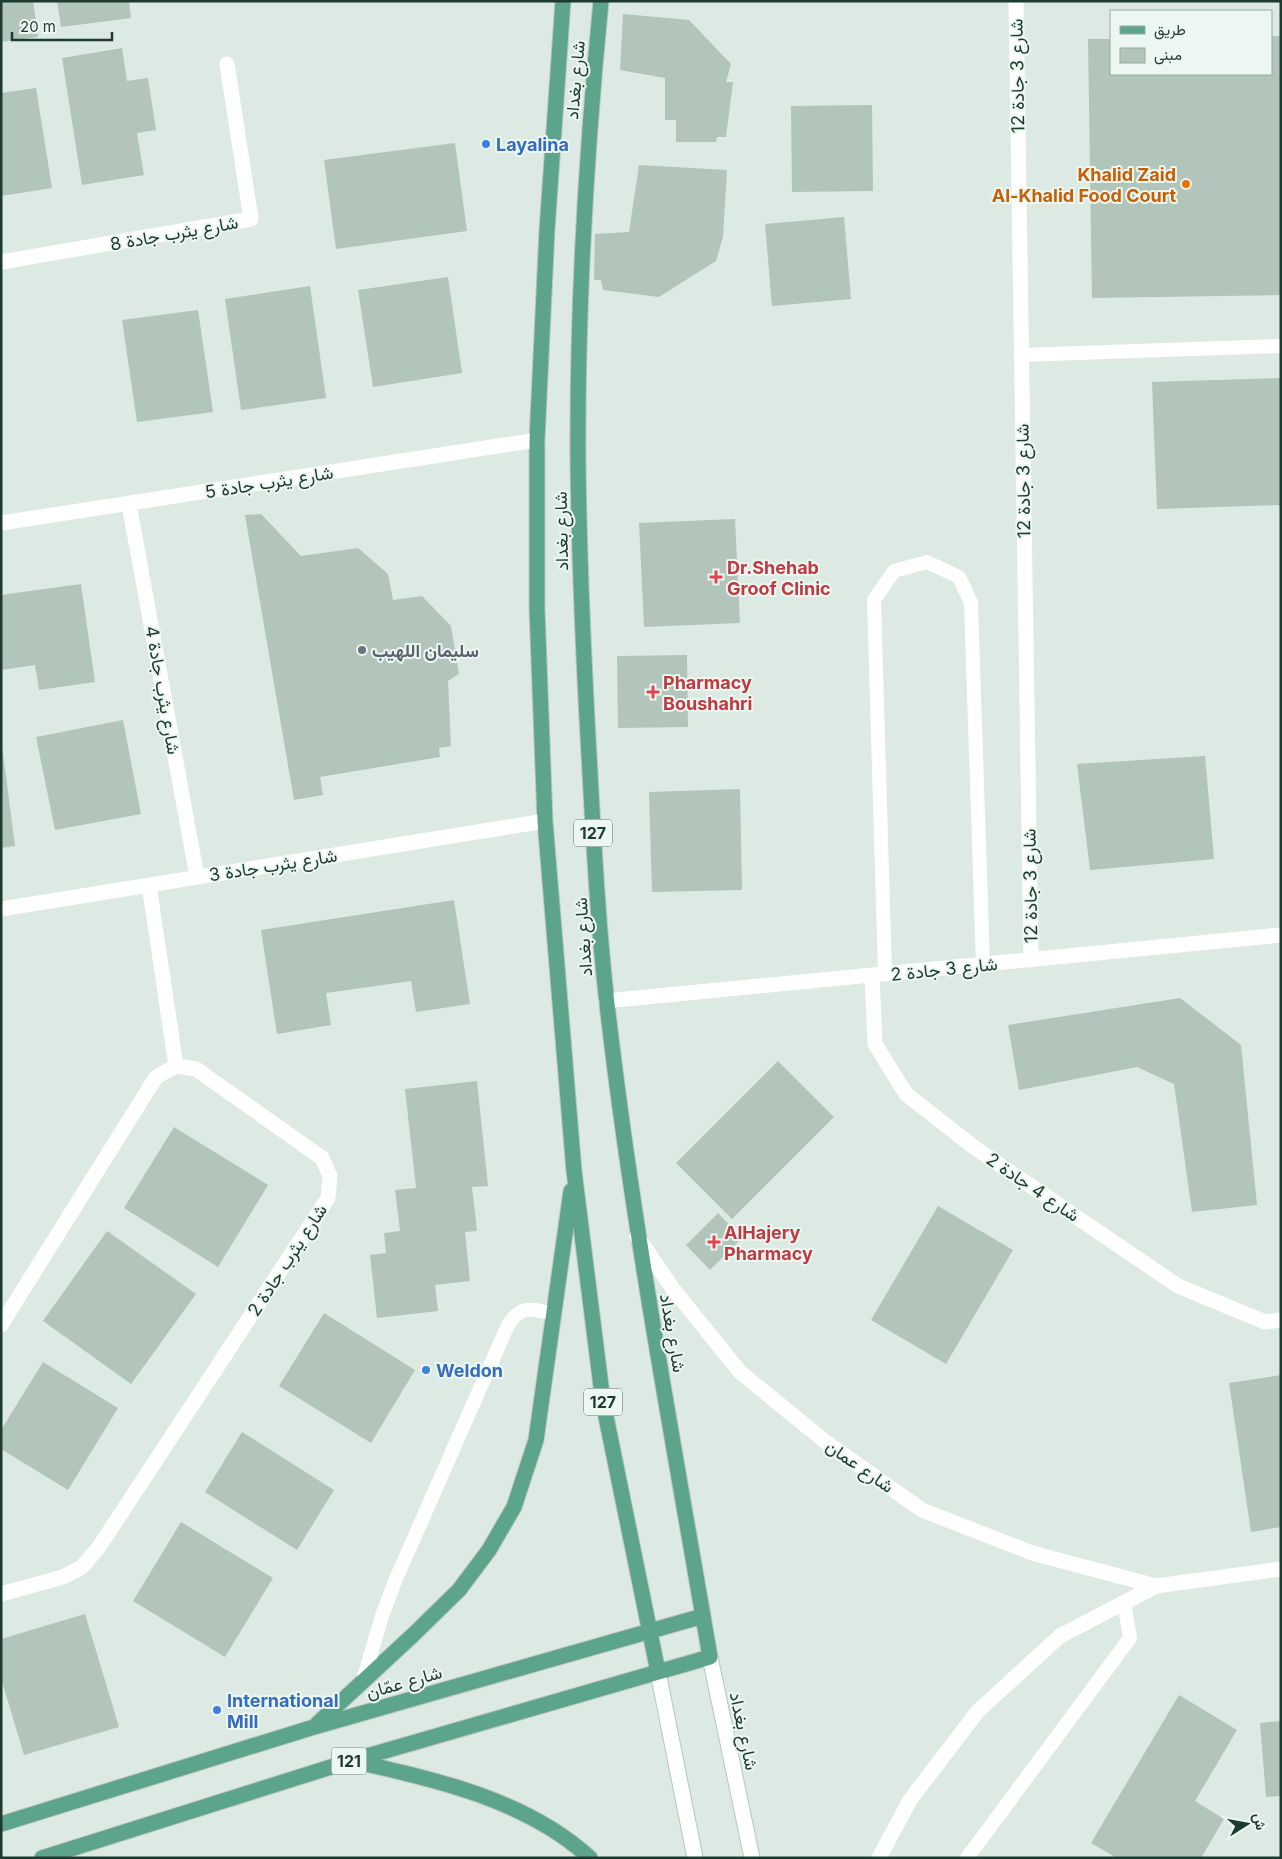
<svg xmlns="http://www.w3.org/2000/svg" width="1282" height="1859" font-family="Inter,Vazirmatn,sans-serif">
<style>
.building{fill:#b1c5bb}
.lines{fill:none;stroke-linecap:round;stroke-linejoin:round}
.secondary-casing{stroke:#aecbbe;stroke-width:17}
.primary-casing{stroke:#bbc4c1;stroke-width:17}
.lane{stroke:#fff;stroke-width:14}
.street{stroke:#fff;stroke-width:15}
.secondary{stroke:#fff;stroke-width:15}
.primary{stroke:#5ca48b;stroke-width:15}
.shop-dot{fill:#3f7fe0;stroke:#ecf7f1;stroke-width:2}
.food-dot{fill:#e8710a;stroke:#ecf7f1;stroke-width:2}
.health-dot{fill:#e0444e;stroke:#ecf7f1;stroke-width:2}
.worship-dot{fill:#6b7280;stroke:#ecf7f1;stroke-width:2}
.labels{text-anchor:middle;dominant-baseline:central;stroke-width:4;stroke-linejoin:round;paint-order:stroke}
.shield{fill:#ecf7f1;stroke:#5b736a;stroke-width:1}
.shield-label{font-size:16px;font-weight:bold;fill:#1d3a30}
.street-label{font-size:18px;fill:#1d3a30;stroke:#ecf7f1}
.shop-label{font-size:18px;font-weight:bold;fill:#366cbe;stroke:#ecf7f1;text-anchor:start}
.food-label{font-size:18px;font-weight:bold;fill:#c56008;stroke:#ecf7f1;text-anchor:end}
.health-label{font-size:18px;font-weight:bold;fill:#be3a42;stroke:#ecf7f1;text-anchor:start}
.worship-label{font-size:18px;font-weight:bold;fill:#5b616d;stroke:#ecf7f1;text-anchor:start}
</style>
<rect width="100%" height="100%" fill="#dceae3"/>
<path class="building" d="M1,1h32l5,36 -37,5z
M57,1h72l2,17 -70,9z
M623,14l66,6 42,44 -5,18h7l-7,55h-9l-1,5h-40v-22h-11v-42l-45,-8z
M1271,36h10v259l-189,3 -4,-259h23v35h160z
M122,48l5,33 21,-3 8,52 -19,3 7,42 -62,10 -20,-127z
M36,88l16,100 -51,8v-103z
M872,105l1,86 -81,1 -1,-86z
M455,143l12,88 -131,18 -12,-89z
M639,165l88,5 -4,67 -7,24 -57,36 -56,-7 -2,-10h-7l1,-46 34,-2z
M844,217l7,82 -79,7 -7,-82z
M448,277l14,96 -89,14 -15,-97z
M310,286l16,112 -85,12 -16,-111z
M198,310l15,102 -76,10 -15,-102z
M1281,378v127l-124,4 -5,-127z
M261,514l40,42 57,-8 30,26 5,26 29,-4 29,30 8,48 -11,7 3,65 -12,2 1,9 -120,20 3,18 -29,5 -49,-285z
M735,519l5,104 -96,4 -5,-104z
M81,584l14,98 -56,8 -4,-25 -33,5 -1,-75z
M687,655l1,72 -70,1 -1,-72z
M123,720l18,94 -86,16 -19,-93z
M1,738l14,108 -14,2z
M1205,756l9,103 -124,11 -13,-106z
M740,789l2,101 -90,2 -3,-100z
M454,900l16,104 -54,8 -5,-31 -85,12 5,32 -54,9 -16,-104z
M1180,998l61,47 16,160 -65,7 -18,-128 -37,-17 -118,23 -11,-65z
M778,1061l56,56 -102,102 -56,-56z
M477,1081l11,105 -16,1 5,44 -12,1 5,49 -35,4 3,26 -61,7 -7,-63 16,-2 -2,-20 16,-2 -5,-41 21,-2 -11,-99z
M174,1127l94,58 -50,82 -94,-59z
M938,1206l75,44 -67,114 -75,-44z
M718,1213l24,25 -32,32 -24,-25z
M107,1231l89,63 -65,90 -88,-63z
M324,1313l91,57 -44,73 -92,-57z
M43,1362l75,46 -50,82 -67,-41v-19z
M1281,1375v152l-30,5 -22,-149z
M242,1432l92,58 -37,60 -92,-58z
M181,1522l92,56 -48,79 -92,-56z
M85,1614l34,113 -95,28 -23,-77v-39z
M1179,1695l58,35 -42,71 29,18 -23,39h-84l-26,-15z
M1281,1721v75l-15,1 -6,-74z"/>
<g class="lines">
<g class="secondary-casing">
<path id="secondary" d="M710,1657l42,201
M658,1672l37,186"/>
</g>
<g class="primary-casing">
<path id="primary" d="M563,1l-16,229 -10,210v169l8,212 29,350 29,231 55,270
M317,1724l96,-89 46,-45 30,-40 25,-43 22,-67 35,-249
M352,1761c81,18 174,38 238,97
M1,1824l313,-97 389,-111
M42,1858l308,-97 360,-104c-37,-217 -78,-434 -103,-653 -10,-88 -14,-178 -19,-267 -5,-92 -9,-184 -10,-276 -1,-154 8,-307 23,-460"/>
</g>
<path class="lane" d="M1021,355l260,-9
M885,974l-11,-374 20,-29 33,-9 32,15 12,26 12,362
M363,1681l19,-65 13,-35 113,-256c14,-21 23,-16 46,-11
M967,1858l163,-220 -6,-36"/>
<path class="street" d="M1016,1l15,959
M1,262l250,-43 -24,-155
M129,504l68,373
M1,523l536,-83
M149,885l27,181
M1,909l544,-88
M872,975l3,69 31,50 69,54 203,138 87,36 16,-2
M606,1001l675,-66
M637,1236l36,53 67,83 87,71 95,67 110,43 124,33
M1,1325l155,-248 20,-11 20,3 126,89 8,18 -2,22 -229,349 -17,20 -19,10 -62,17
M879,1858l31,-58 68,-89 82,-75 96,-50 125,-17"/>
<use href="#secondary" class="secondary"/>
<use href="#primary" class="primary"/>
</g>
<g class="shop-dot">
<circle cx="486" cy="144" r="5"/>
<circle cx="426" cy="1370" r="5"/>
<circle cx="217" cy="1710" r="5"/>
</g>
<circle class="food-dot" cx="1186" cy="184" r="5"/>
<g class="health-dot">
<path d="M713.5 569.5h5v5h5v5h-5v5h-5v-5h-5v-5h5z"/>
<path d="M650.5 684.5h5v5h5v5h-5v5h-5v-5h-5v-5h5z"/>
<path d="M711.5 1234.5h5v5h5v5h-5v5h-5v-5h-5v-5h5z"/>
</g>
<circle class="worship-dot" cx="362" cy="650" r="5"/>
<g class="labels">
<g class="shield">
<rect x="574" y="819.5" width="38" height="27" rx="4"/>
<rect x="584" y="1388.5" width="38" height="27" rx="4"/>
<rect x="331.5" y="1747.5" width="35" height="27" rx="4"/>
</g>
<g class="shield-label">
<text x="593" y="833">127</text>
<text x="603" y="1402">127</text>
<text x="349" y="1761">121</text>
</g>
<g class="street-label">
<text transform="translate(1017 76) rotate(-91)">شارع 3 جادة 12</text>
<text transform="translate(575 80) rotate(-85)">شارع بغداد</text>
<text transform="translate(174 233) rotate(-10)">شارع يثرب جادة 8</text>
<text transform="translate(1023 481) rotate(-91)">شارع 3 جادة 12</text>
<text transform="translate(269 482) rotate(-9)">شارع يثرب جادة 5</text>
<text transform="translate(561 531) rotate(-91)">شارع بغداد</text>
<text transform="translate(163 690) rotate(80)">شارع يثرب جادة 4</text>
<text transform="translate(273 865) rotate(-9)">شارع يثرب جادة 3</text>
<text transform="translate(1030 886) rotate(-91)">شارع 3 جادة 12</text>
<text transform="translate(583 937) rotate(-94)">شارع بغداد</text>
<text transform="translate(944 969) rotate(-6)">شارع 3 جادة 2</text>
<text transform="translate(1033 1187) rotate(34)">شارع 4 جادة 2</text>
<text transform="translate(287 1260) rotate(-57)">شارع يثرب جادة 2</text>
<text transform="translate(673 1333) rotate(80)">شارع بغداد</text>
<text transform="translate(860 1466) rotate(35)">شارع عمان</text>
<text transform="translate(404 1682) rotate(-16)">شارع عمّان</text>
<text transform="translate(744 1731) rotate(78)">شارع بغداد</text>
</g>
<g class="shop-label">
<text x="496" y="144">Layalina</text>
<text x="436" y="1370">Weldon</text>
<text x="227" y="1700">International<tspan x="227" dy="21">Mill</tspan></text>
</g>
<g class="food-label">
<text x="1176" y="174">Khalid Zaid<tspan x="1176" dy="21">Al-Khalid Food Court</tspan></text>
</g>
<g class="health-label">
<text x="727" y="567">Dr.Shehab<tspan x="727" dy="21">Groof Clinic</tspan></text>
<text x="663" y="682">Pharmacy<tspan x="663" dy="21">Boushahri</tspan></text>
<text x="724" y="1232">AlHajery<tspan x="724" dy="21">Pharmacy</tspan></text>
</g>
<g class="worship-label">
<text x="372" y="650">سليمان اللهيب</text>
</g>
</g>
<rect width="1282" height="1859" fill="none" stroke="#1d3a30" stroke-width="5"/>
<rect x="1110" y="10" width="162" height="65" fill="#ecf7f1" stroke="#99aba4"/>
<rect x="1120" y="26" width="25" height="8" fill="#5ca48b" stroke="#99aba4"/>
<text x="1154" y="35" font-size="15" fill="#1d3a30">طريق</text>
<rect x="1120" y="48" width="25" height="15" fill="#b1c5bb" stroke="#99aba4"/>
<text x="1154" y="60" font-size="15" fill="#1d3a30">مبنى</text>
<g transform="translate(1247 1824) rotate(79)" stroke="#ecf7f1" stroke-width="4" paint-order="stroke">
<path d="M0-4L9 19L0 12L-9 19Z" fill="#1d3a30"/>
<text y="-8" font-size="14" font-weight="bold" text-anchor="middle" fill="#1d3a30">ش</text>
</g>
<path d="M12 32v8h100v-8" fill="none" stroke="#1d3a30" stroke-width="2.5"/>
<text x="20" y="32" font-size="15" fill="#1d3a30" stroke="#ecf7f1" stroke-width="4" paint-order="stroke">20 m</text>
</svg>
